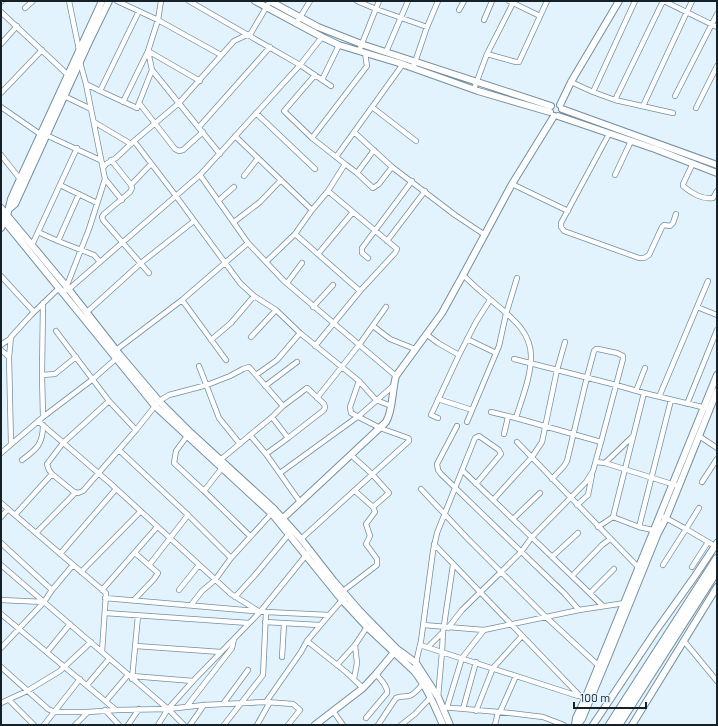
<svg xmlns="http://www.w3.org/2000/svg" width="718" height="726" font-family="Barlow,sans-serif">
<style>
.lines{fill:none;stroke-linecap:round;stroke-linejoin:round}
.street-casing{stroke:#748fa0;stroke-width:6}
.secondary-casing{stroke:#748fa0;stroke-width:8}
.highway-casing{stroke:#748fa0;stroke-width:10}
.street{stroke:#fff;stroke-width:4.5}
.secondary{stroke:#fff;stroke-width:6}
.highway{stroke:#fff;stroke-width:8}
</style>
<rect width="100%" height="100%" fill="#e2f3fe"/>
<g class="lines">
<g class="street-casing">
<path id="street" d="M69,1l10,49
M117,1l41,19 63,35
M161,1l-3,19 -10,31 52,30
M189,1l111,64 31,21
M357,1l19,8 51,18
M509,1l31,15
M664,1l53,26
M1,2l1,-1
M25,8l8,-7
M459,10l5,-9
M139,11l-39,80 37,17 15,-38
M1,12l67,63
M484,20l8,-19
M296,24l14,-23
M1,44l16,-18
M359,51l20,-50
M386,52l22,-51
M487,54l29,8h3l28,-61
M413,68l14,-41 11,-26
M322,80l17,-35
M571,82l22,10 42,-91
M86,84l14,7
M474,89l13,-35 27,-53
M593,92l22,8 48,-99
M1,93l41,-43
M64,96l27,13
M675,96l42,-82
M615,100l58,13
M123,102l25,-51 4,19 68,84
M139,103l36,46 4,2 4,-1 20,-18
M643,106l49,-105
M1,107l39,27
M372,107l44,34
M696,108l21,-42
M256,113l59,56
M94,122l37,22
M199,127l71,-80
M354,132l38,35 63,48 30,20
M609,134l-48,89v4l3,4 75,27h5l5,-3 13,-28 2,-2 6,1 3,-3 3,-9
M46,135l54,25
M235,136l77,74 16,-19 17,-27 -33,-26 -28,-27 31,-36
M312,138l55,-72 -2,-13
M134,141l42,55 64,87 14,13 22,14 24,23 59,48 17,19 15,6
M1,155l19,24
M336,157l67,-93
M111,160l20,25 1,3 -2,4 -26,22 -2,3 1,3 46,53
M693,163l-10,21v2c8,7 20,14 30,12l4,-7
M345,164l12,9 17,-23
M103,168l3,-4 10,-6 18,-17 45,-38 55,-62 17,-8 19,-32
M357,173l16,15 6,-4 13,-17
M200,175l48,68 36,38 112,95
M615,175l16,-34
M244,176l14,-18
M105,179l17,21
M512,184l56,27
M60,185l37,18
M131,185l20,-21
M218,201l16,-14
M312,210l-17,24 65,57
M234,222l26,-20 21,-22
M38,232l20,9 36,14 6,7
M58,241l21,-47
M387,241l38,-50
M32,245l45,-97
M318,254l35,-42
M368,258l-6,-5v-5l50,-67
M266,262l29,-28
M463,275c9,9 18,17 28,25 17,15 40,30 40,56 0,21 -9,42 -15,62l-25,-6
M1,276l33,36
M287,283l15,-20
M69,289l131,-114 100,-110 22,-28
M64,293l25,-64 16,-50 -19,-95 -6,-22
M182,300l44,60
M313,307l20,-22
M697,307l20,8
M87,312l54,-49 53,-42
M373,326l17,13 25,10
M56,331l53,70 -46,42 -16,21 2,6 3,4 22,18 4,1 5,-2 53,-61 23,-29 10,-6 38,-10 23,-9 13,-7 6,-2 34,39
M426,334l12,9 21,12 17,-33 14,-22
M251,337l25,-27
M467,339l29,14
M211,340l20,-17 23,-27
M1,345l10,-7
M315,346l45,-55 35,-38 2,-4 -69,-58
M1,350l8,7
M116,350l66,-50 66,-57
M514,359l102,26 28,8 62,15
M199,366l20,52 21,26
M42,375l13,-1 21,-17
M256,375l21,-15 23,-27
M265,386l32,-24
M636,391l9,-23
M644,393l-31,124 26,10 14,3
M659,397l49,-116
M317,398l42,-53 27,-38
M438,399l34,11
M109,401l27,29
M687,404l30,-74
M43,417l-1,-42 1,-72
M438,418l-7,-3 28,-60
M516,418l85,24 22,-83v-3l-6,-3 -19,-4h-2l-2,2 -7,26 -20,84 -3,5 -12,13
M467,422l32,-76 7,-32 11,-36
M457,426l-20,38 1,6 3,4 123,119 15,17 46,-7
M504,434l4,-17
M250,435l16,19 34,48
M187,436l-11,15 -2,12 30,28 46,45
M699,436l18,12
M517,442l121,125 3,2
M11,444l-2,-87 2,-20 20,-22 28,-27
M119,450l69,65
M1,453l42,-36 50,-38 26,-23
M266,454l22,-16
M22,460c15,-11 21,-16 21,-35
M219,461l53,-44 16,21 36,-28 1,-3 -1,-3 -17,-16 -24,18 -11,11
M596,462l9,1 70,22
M605,463l27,-26
M462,470l141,136
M280,473l80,-58 33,-29
M702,482l15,-23
M421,489l47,50 78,78 54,50
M204,491l18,-23
M355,491l18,16
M493,500l39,-43 10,-15 15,-72 8,-28
M1,503l105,90 -4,59
M577,505l11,-10 4,-20
M15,515l37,-41
M1,517l7,-8
M664,517l22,12 13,-21
M513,519l27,-26
M598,527l15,-10
M639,527l32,-127
M36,533l39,-40
M301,539l108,-98v-2l-1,-1 -28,-10 -29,-15 -1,-6 9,-26
M1,543l51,47 21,-25
M434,544l146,152 7,4
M60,554l56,-65
M552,557l26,-24
M150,564l38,-49 43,43 41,-45
M1,565l43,37
M663,565l23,-36 29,17
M692,567l16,-25
M81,572l59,-60
M572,576l30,-31 8,-6
M102,590l55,-63
M179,590l20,-25
M343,591l34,-26v-6l-11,-15 4,-8 -4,-12 9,-12 -2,-5 16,-14 -17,-19 -21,-19
M590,593l24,-24
M235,597l20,-22 34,-41
M105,598l161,14 63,3 15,-17
M1,600l43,2 124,107 25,-28 67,-69 -29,-18 -120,-110 -73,-63
M134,600l20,-21 4,-6 -23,-20
M191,605l11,-14 13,-11 16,-22
M260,612l47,-58
M105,613l144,10
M1,614l115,96
M265,622l54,3
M423,625l61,5 95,-20
M448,628l14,-18 39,-38 20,-20 11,-15 54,-55 7,-11 8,-29
M307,641l39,31 17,16
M684,641l33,40
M420,645l158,51
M136,646l85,6
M428,647l15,-15
M1,648l43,-46 8,-12
M47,652l23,-28
M282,657l2,-33
M337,665l18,-20 12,-18
M1,667l47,42 6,3h34l28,-2 52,-1 36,-4 62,-3 27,2 7,6 -12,15
M414,671l7,-30 12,-90 4,-18 38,-95 4,-2 20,14 2,4 -25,30
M132,676l61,5
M132,679l6,-63
M354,679l3,-16 -2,-18
M87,685l22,-26
M438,697l4,-45 1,-20 10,-67
M9,700l25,25
M106,701l22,-26
M266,702l35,-50 6,-11 22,-26
M1,703l26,-12 33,-20 31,-29
M223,704l25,-34
M187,706l45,-58 2,-9
M442,707l68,6 33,4 21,8
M447,707l15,-49 22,-28
M463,709l13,-47
M105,710l14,15
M333,711l10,14
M476,711l17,-43 29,-32
M500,712l16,-36
M366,718l21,-25c1,-7 -7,-14 -11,-19
M44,725l36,-46
M75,725l13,-13
M128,725l11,-16
M158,725l10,-16 16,16
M190,725l14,-20
M224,725l39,-50 3,-63
M257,725l13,-23
M378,725l18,-27c4,-2 8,-1 13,-2 6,-2 10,-8 14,-12
M401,725l14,-11 15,-16
M495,725l3,-13"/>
</g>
<g class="secondary-casing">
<path id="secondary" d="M255,1l67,36 17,8 60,18 79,28 72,21
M270,1l48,26 46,18 187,61
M560,105l11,-23 48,-81
M562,109l155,56
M558,116l97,33 62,24
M1,208l65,78 54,69 39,46 31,31 84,77 27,30 32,41 26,30 38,39 19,14 22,34 12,28
M8,210l7,-6 74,-162 20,-41
M1,217l154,189 118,109 69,85 25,27 47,44c13,16 21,36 29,54
M1,228l6,-12 4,-17 9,-20 82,-178
M280,521l106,-99c7,-11 6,-32 10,-46l46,-63 21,-38 49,-91 42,-68
M315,725l48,-37 13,-14 20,-24
M575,725l1,-7 9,-19 132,-324
M577,725l5,-6 25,-60 51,-126 8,-15 33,-82 18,-45
M593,725l62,-93 40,-56 22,-33
M632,725l85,-138"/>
</g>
<g class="highway-casing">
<path id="highway" d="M610,725l107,-166
M618,725l99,-155"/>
</g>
<use href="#street" class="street"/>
<use href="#secondary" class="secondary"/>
<use href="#highway" class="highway"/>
</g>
<rect width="718" height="726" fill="none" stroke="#162127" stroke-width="4"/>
<path d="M574 702v6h72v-6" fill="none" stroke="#162127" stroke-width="2"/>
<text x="580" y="702" font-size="12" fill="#162127" stroke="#e2f3fe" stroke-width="3" paint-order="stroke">100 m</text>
</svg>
